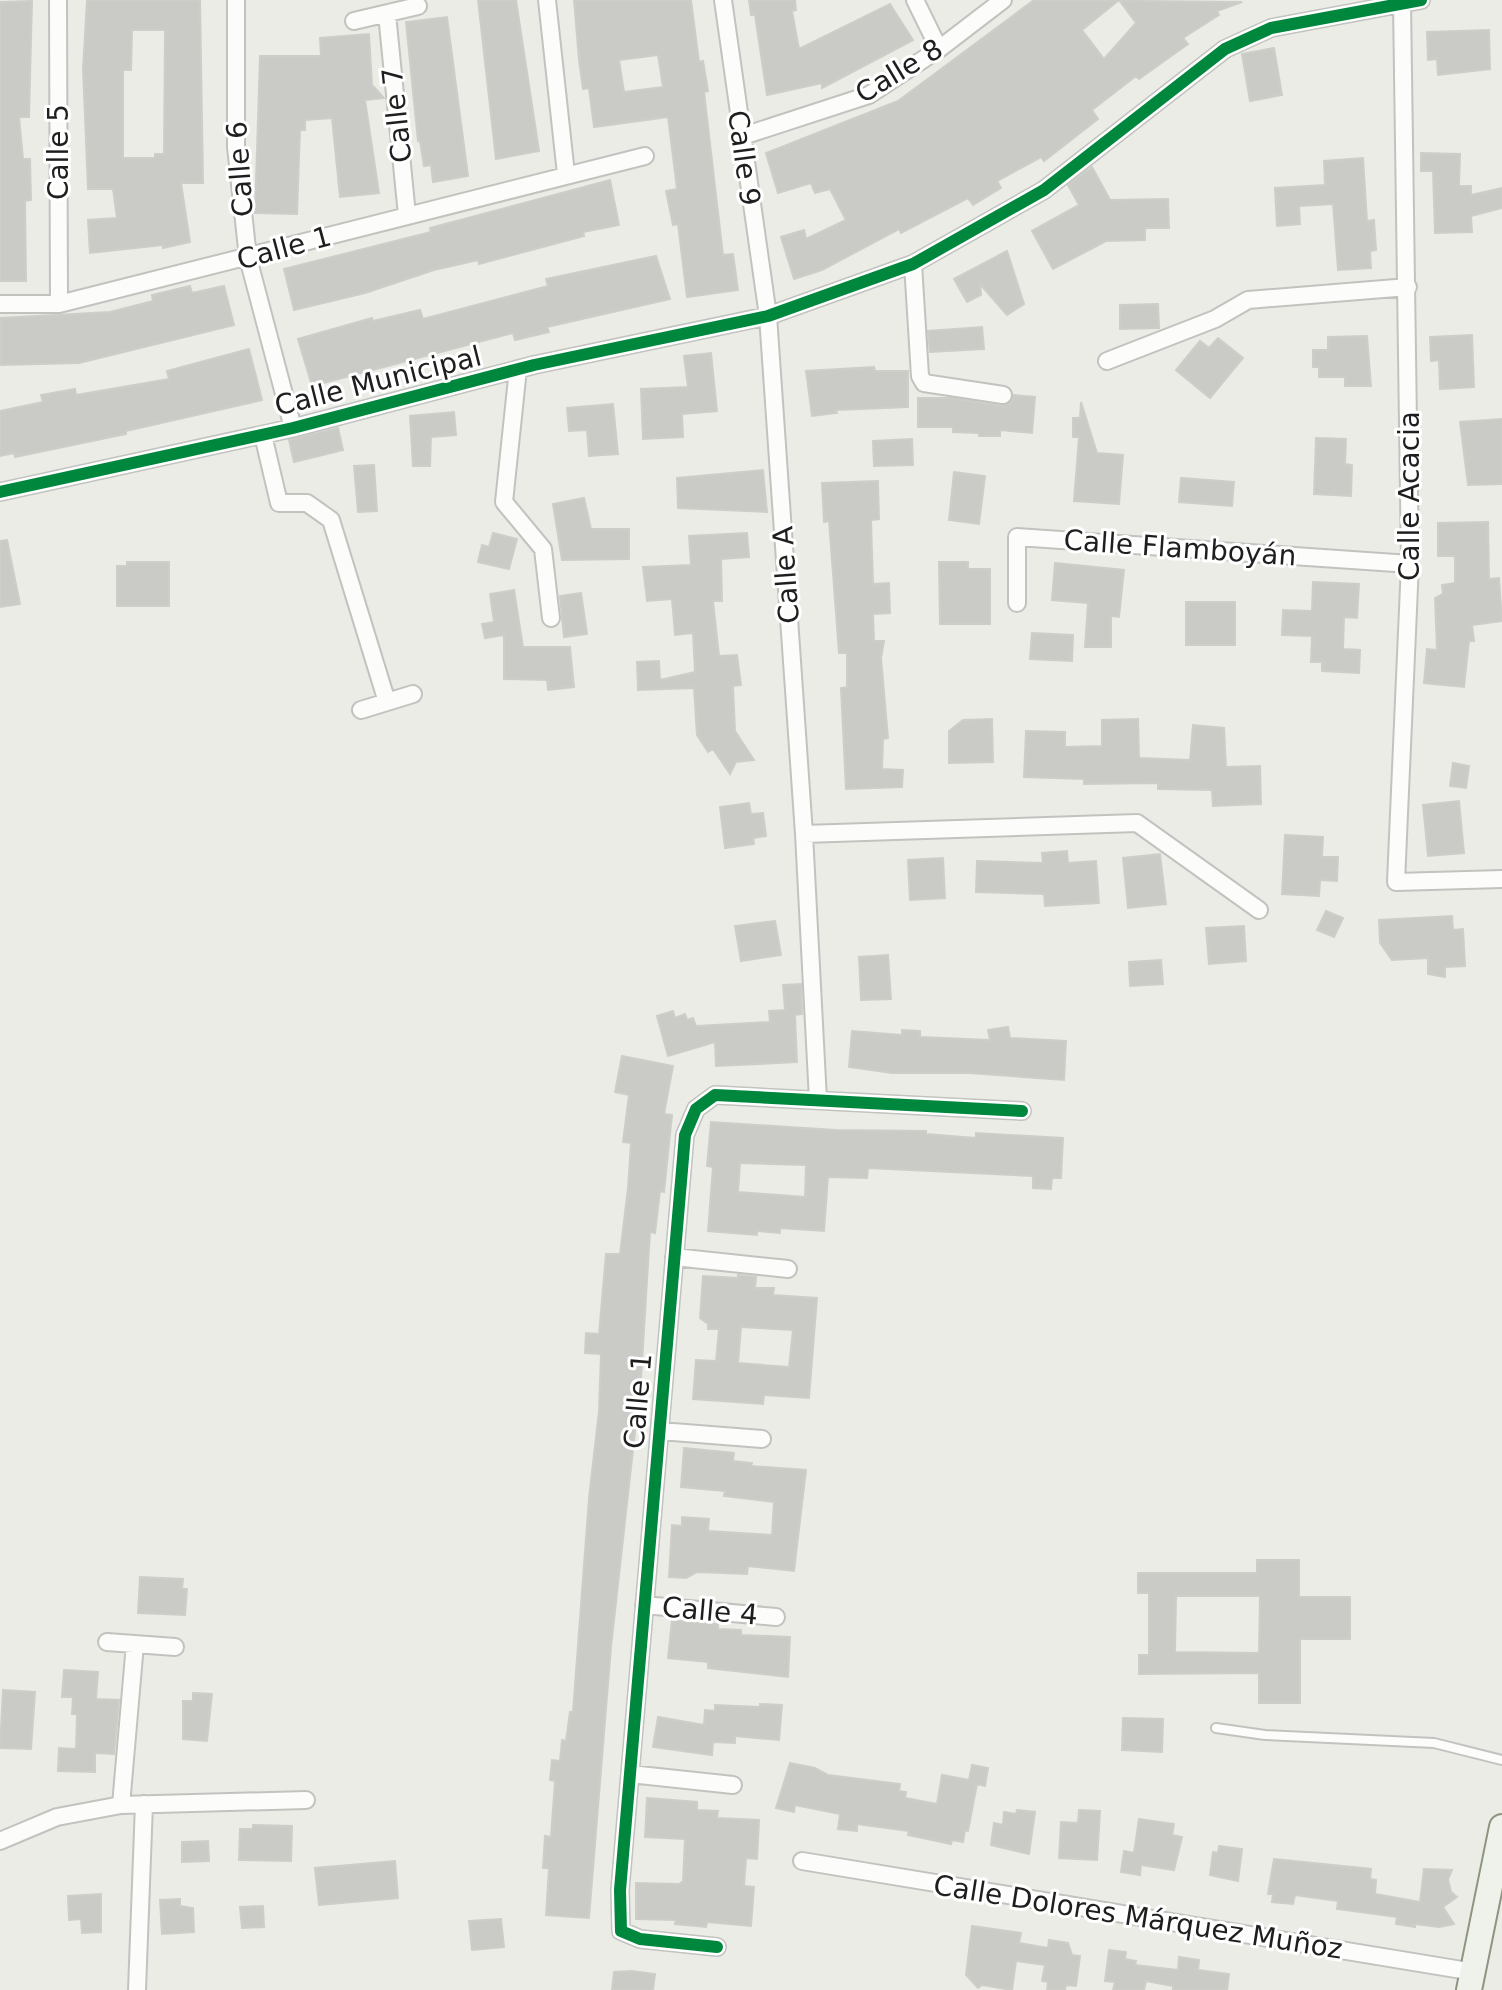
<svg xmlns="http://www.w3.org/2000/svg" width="1502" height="1990" font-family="'DejaVu Sans',sans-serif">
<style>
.building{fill:#cacac6;stroke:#cecec9;stroke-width:2;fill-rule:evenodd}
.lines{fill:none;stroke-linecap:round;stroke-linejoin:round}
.lane-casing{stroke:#c2c2bf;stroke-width:12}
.street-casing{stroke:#c2c2bf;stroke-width:20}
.secondary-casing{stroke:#8d9481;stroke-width:28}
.lane{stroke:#fcfcfb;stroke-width:8}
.street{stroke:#fcfcfb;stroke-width:16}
.secondary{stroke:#eff1eb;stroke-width:24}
.cycleway-casing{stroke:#fff;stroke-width:17}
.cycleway{stroke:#00873e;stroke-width:12}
.labels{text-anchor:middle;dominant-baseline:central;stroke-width:6;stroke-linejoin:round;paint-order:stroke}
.street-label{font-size:28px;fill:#1e1e1e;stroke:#fff}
</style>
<rect width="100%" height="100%" fill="#ecece7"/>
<path class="building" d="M87,0h113l3,183h-22l9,59 -27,6v-3l-73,8 -2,-33 29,-2 -4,-29h-25l-5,-120zM132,30h33l-1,124h-9v4h-32v-88h8z
M478,0h38l23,151 -43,8z
M574,0h117l8,62 4,-1 5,30 -4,1 19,163 10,-1 5,36 -51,7 -9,-73 -5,1 -7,-34 11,-2 -9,-72 -74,10 -5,-39 -6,1 -4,-29zM658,55l5,32 -39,5 -5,-32z
M749,0h46l1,10 -4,1 7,38 91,-45 23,36 -91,48v-5l-55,12 -12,-80h-4z
M1034,0l208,2 -25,9 2,4 -36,23 5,6 -49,35 -3,-3 -44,34 6,9 -54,42 -3,-4 -44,24 4,7 -28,17 -5,-7 -67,35 -2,-4 -77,41 -28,9 -13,-42 23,-7 2,9 40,-19 -16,-31 -15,4 -4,-10 -33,10 -12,-40 132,-52zM1119,0l17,23 -32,36 -22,-29z
M32,1l-3,116h-10l4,42h7l1,41 -6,1 1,80h-26v-279z
M447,17l21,159 -35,6 -2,-17 -7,1 -4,-25h-2l-12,-119z
M1489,30l1,39 -52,6 -1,-16 -9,1 -1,-28z
M369,34l3,51 12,13 -19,2 14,93 -39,4 -8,-79 -27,2v10h-5l-3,84 -42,-1 5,-157h61l-1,-18z
M1274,48l8,47 -32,6 -8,-47z
M1421,153l39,1 -1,32h12v9l31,-7v20l-31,8 1,16 -37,1 -2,-62h-12z
M1363,158l4,63 7,-1 2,30 -6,1 1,17 -33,2 -5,-66 -34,2 1,18 -23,2 -2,-38 50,-3 -1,-24z
M1092,167l18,33 58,-1 1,29h-24v12l-39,1 -53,28 -21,-38 47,-26 -11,-20z
M610,180l9,45 -36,7 1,4 -105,28 -1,-4 -44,10 -69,23 -71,17 -10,-41 147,-37 -1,-4z
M1007,251l17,53 -17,11 -27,-31 1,11 -14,7 -13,-23z
M656,256l14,43 -123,28 2,5 -34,8 -2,-7 -201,53 -14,-47 74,-21 1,3 47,-11 3,9 125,-33 -2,-7z
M190,286l2,7 32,-7 10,39 -155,38 -78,2v-47l109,-6 43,-11 -1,-6z
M1158,304l1,24 -39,1v-24z
M982,327l2,22 -54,3 -2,-21z
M1472,335l2,52 -34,2 -1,-29 -8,1 -1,-24z
M1367,336l4,50h-26v-9h-26v-10h-6v-17h15v-13z
M1218,338l25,20 -33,40 -34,-28 24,-29 9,7z
M249,349l13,51 -136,31v3l-111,23 -1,-4 -14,3v-45l43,-9 -2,-7 34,-6 1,6 93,-16 -2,-8z
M711,353l6,58 -35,3 1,23 -40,2 -2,-50 47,-2 -4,-31z
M874,367l1,4h33v36l-72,3 1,3 -25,3 -6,-45z
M1014,395l21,2 -3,36 -32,-3v6h-21v-3l-26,-1v-5h-35v-29h33l51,8 9,-4z
M1081,402l16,51 26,2 -4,49 -45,-3 5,-64h-6v-19h7z
M613,404l5,50 -29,2 -2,-26 -18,1 -2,-23z
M454,412l2,23 -25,2 -1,29h-17l-3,-50z
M1502,419v65l-34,1 -8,-63z
M338,428l5,22 -49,12 -5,-22z
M1316,438l30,1 -1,25 7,1 -1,31 -37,-2z
M912,439l1,26 -39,1 -1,-25z
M374,465l3,46 -19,1 -4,-46z
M763,470l4,42 -89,-4 -1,-30z
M954,472l31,4 -6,48 -30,-4z
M1181,478l53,4 -2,24 -53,-4z
M878,481l1,38 -8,1 2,64 16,-1 1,30 -17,1 1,27h10l-3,17 7,80 -5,1 -1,30 21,1 -1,17 -56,2 -5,-101 6,-1v-34h-8l-10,-132 -5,1 -2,-39z
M584,498l7,31h38v30l-67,1 -9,-56z
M1488,522l1,57 10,-1 3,43 -30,4 2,16h-5l-5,46 -40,-4 3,-34 10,1 -2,-52 8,-4 -1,-9 13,-2v-27h-17v-33z
M493,533l24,6 -8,30 -31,-7 4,-17 7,2z
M747,533l2,24 -28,2 1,42h-9l6,55 18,-1 4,30 -8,1 2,45 19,29 -18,2 -6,12 -17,-25 -5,3 -11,-17 -3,-47 -56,2 -1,-28 22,-1 1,19 35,-8 -2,-39 -18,2 -3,-36 -25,2 -4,-34 48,-2 -2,-29z
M7,540l13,64 -20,3v-66z
M127,562h42v44h-52v-40h10z
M939,562h29v7h22v55h-50z
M1055,563l69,7 -5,47 -8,-1v31h-26l3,-44 -36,-3z
M1313,582l46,2 -2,34 -13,-1 -1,32 17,1 -1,23 -37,-2v-9h-11l1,-26 -30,-1 1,-25 29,1z
M514,590l9,57h47l4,40 -26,3 -1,-10 -43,-1v-44l-19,3 -3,-14 12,-2 -4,-28z
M581,593l6,41 -23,3 -4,-41z
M1186,602h49v43h-49z
M1032,633l41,2 -1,26 -42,-2z
M992,719l1,43 -44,1v-32l14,-11z
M1138,719l1,39 51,2 3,-35 31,3 2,39 34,-1 1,38 -48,2 -1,-16 -54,-1v-6l-74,1v-5l-60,-2 2,-46 39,1v15l37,-1v-26z
M1453,763l16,3 -3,22 -16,-2z
M1459,801l5,52 -36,3 -5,-51z
M749,803l2,11 12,-1 3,23 -13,2 1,6 -29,4 -5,-41z
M1285,835l38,2 -1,20h16l-1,24 -17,-1 -1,16 -37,-2z
M1067,851l1,12 28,-2 3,42 -54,3 -1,-12 -68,-2 1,-31 66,2 -1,-10z
M1160,854l6,50 -38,4 -5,-50z
M943,858l2,40 -35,2 -2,-40z
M1326,911l17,7 -9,19 -17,-7z
M1452,916l1,14 10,-1 2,37 -20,1v10l-17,-3v-16l-36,2 -12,-17 -1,-23z
M775,921l6,34 -40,6 -6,-35z
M1244,926l2,35 -37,3 -3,-36z
M888,955l3,44 -30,1 -2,-43z
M1161,960l2,24 -33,2 -1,-24z
M783,985l18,-1 1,30 -7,1 2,47 -81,4 -1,-24 -47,14 -11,-40 16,-5 2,7 10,-4 2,6 6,-2 3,8 74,-4 -1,-11 16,-1z
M1008,1027l2,11 56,3 -2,39 -95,-7h-77l-43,-6 3,-36 50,4v-5l18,1v6l70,3 -2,-10z
M622,1056l51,10 -9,48 8,1 -8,77 -4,-1 -5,42 -5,-1 -9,146h-3l-2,45 -25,224 -22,271 -43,-3 3,-47h-6l2,-32 6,1 4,-56 -5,-1 2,-20 8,1 2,-21 4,1 4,-29h3l16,-214 10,-87 2,-57 -16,-1 1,-20 13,1 7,-80h14l8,-66 3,-45 -8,-1 6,-47 -14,-3z
M711,1122l125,8 90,1v3l50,4v-5l87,5 -2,40h-9l-1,11 -18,-1v-12l-165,-8 -1,10 -39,-1 -4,54 -44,-3v5l-23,-2v4l-49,-4 5,-64 -6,-1zM740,1163l66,2 -1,32 -67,-5z
M738,1275l18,2 -1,11h19l-1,7 44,3 -8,100 -45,-3 -1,9 -70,-5 3,-39 20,1 3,-32h-11v-5l-8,-6 3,-42 35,2zM741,1327l52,3 -4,37 -51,-4z
M684,1448l50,5 -1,8 19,2 -1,3 55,4 -12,101 -46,-5 -1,8 -50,-2 -11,6 -17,-1 3,-52 10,1v-9l27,2 -1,12 64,4 2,-33 -50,-6 1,-5 -44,-4z
M1257,1560h42v37h51v42h-50v64h-41v-30l-120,1v-19h10v-62h-11v-20h119zM1176,1596h84l-1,57 -84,-1z
M140,1577l43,2 -1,10h5l-2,26 -47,-2z
M672,1620l46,4v5l23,1v5l49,2 -2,40 -80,-9v-6l-40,-4z
M64,1670l34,2 -2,27 23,1 -5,54 -19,-1v19l-37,-1 1,-23 17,1 1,-35h-5l1,-17h-11z
M3,1690l32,2 -4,57 -31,-1z
M193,1693l19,1 -5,47 -24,-2v-38h10z
M760,1704l22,1 -3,35 -44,-4v7l-22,-1 -1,13 -59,-8 5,-30 46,8 1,-15 10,1v-6l45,2z
M1123,1718l40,1 -1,33 -40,-2z
M790,1763l25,5 13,7 72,9 -1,7 7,1 -1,6 32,6 5,-29 27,5 3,-15 16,3 -3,18 -8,-2 -9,47 -3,-1 -2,12 -11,-2 -1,4 -43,-9 1,-4 -52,-7v7l-19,-2 2,-15 -45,-9 -1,7 -18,-4z
M647,1798l50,4v8l21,1 -1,7 42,2 -2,39 -11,-1 -2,28 10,1 -3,39 -44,-4 -1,5 -31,-3 1,-4 -40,-1v-36l43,1 4,-3 2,-42 -40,-2z
M1017,1810l18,2 -6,42 -38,-9 3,-22 9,2 1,-13 12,2z
M1079,1810l21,1 -3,49 -38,-2 2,-36 17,1z
M1139,1819l35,5 -2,11 10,2 -8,33 -33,-5 -1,10 -19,-3 3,-21 10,2z
M253,1825l39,1 -1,35 -52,-1 1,-31h13z
M208,1841l1,20 -27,1v-20z
M1219,1846l23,3 -4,32 -28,-6 3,-23 5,1z
M1274,1859l97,10 -1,10 6,1 -1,14 45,8 4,-33 28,1 -4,9 3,13 6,5 -14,10 11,17 -15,3 -24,-3v3l-19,-3 1,-7 -60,-8 1,-8 -43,-6 -2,9 -21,-2 1,-8h-5z
M395,1861l3,37 -79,7 -4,-37z
M101,1894v38l-19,1 -1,-14 -12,1 -1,-24z
M180,1899v7l13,2 1,24 -32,2 -2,-34z
M263,1906l1,21 -22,1 -2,-21z
M501,1919l3,28 -32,3 -3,-29z
M972,1926l49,7 -2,10 29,5 1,-8 19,3 4,12 8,1 -4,30 -10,-1 -1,5h-18l1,-8 -6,-1 3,-16 -29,-4 -4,29 -30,-5 -4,3 -12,-13z
M1109,1950l17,2 -1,7 11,2 -1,4 43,5 1,-13 20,3 -1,10 31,4 -2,16h-54v-4l-27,-5 -2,9h-31l2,-8 -10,-1z
M632,1971l23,3 -2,16h-41l2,-18z"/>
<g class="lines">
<g class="lane-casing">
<path id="lane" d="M1216,1728l49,7 169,8 68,17"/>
</g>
<g class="street-casing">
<path id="street" d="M58,0l1,304
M236,0v147l12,111 45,170
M547,0l19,174
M723,0l45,316 36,518 14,266
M915,0l24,49
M1402,2l8,562 -14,318 106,-3
M387,14l20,201
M354,21l64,-15
M740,137l129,-42 70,-46 64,-49
M913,264l7,112 4,7 79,12
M0,304h59l586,-148
M1107,361l108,-42 33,-19 160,-13
M518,369l-14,133 39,47 8,69
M263,435l16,68h28l24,17 56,182
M0,492l293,-64 241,-63 234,-49 145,-52 131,-74 181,-141 46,-21 150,-28
M1017,603v-66l393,27
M361,710l52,-16
M804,834l333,-11 122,87
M674,1257l114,12
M660,1431l102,8
M644,1605l132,12
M107,1642l68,5
M630,1774l103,11
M121,1805l14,-161
M0,1841l57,-24 64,-12 185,-5
M802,1861l672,111
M717,1947l-77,-8 -19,-8 -1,-41 65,-755 11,-26 19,-14 307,16
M137,1990l7,-186"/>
</g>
<g class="secondary-casing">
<path id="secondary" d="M1469,1990l33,-163"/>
</g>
<use href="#lane" class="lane"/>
<use href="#street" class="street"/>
<use href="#secondary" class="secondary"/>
<g class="cycleway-casing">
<path id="cycleway" d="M0,492l293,-64 241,-63 234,-49 145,-52 131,-74 181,-141 46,-21 150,-28
M717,1947l-77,-8 -19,-8 -1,-41 65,-755 11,-26 19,-14 307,16"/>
</g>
<use href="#cycleway" class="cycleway"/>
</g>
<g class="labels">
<g class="street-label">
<text transform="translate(899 71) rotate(-31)">Calle 8</text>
<text transform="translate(397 115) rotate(-96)">Calle 7</text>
<text transform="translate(58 152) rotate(-90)">Calle 5</text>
<text transform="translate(744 158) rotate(82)">Calle 9</text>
<text transform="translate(240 169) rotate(-94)">Calle 6</text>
<text transform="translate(284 248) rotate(-15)">Calle 1</text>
<text transform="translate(378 381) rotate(-14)">Calle Municipal</text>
<text transform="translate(1409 496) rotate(-90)">Calle Acacia</text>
<text transform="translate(1180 548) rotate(4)">Calle Flamboyán</text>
<text transform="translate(786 575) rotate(-94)">Calle A</text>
<text transform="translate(638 1401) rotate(-85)">Calle 1</text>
<text transform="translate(710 1611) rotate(5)">Calle 4</text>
<text transform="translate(1138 1917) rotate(9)">Calle Dolores Márquez Muñoz</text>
</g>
</g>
</svg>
